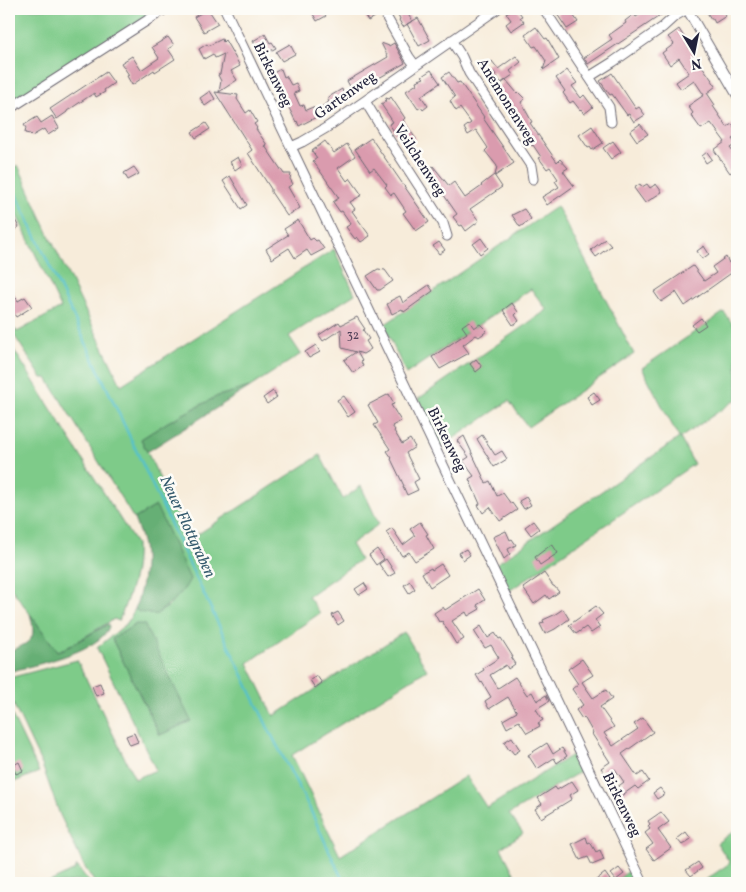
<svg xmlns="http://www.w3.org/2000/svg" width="746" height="892" font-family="Vollkorn,serif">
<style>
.green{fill:#7ecb89;stroke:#507662;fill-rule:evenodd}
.forest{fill:#66af75;stroke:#446858}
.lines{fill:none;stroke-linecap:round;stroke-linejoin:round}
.stream{stroke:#54c1ca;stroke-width:2.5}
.building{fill:#da9bae}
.street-casing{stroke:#6d6973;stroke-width:11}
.street{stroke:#fff;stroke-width:9}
.labels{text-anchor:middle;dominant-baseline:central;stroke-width:5;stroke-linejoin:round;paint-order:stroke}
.number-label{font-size:12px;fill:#504058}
.street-label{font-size:15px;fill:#22223b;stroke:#fdfcf7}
.water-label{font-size:16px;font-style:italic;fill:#345a6d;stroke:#fdfcf7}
</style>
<rect width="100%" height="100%" fill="#fdfcf7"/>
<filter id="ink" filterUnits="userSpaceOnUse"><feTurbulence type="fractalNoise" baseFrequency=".02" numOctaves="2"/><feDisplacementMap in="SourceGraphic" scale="10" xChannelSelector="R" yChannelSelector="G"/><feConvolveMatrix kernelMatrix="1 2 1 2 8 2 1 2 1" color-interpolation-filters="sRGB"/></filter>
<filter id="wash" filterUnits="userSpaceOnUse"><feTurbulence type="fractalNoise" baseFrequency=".0096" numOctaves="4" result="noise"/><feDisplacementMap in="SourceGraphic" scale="20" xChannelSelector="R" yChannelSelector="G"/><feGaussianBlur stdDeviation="1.12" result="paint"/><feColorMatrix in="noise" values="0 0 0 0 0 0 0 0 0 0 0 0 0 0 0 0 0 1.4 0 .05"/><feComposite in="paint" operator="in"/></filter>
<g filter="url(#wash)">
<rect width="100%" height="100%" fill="#f7ecda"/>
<path class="green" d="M9,9h152l-152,95z
M9,161l3,7 6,-3 31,70 72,150 213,-136 21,45 -66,42 12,18 -51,33 -32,9 -50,26 -27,17 48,101 131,-85 23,44 18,-13 18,38 -28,20 9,16 -52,36 12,17 -72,50 26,53 130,-84 23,38 -135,85 48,101 126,-80 21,32 88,-55 8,17 -74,44 14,19 -22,15 18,35h-424l-11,-17 -24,-51 -18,-50 -33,-70v-17l68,-18 58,119 21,-9 -59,-122 30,-25 8,-14 4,3 16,3 14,-9 16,-18 -29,-82 -22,13 -87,-141h-5l-28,-43 -1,-4 2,-2 2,3 44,-24 -52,-109zM136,624l54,97 -30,14 -48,-96z
M557,206l77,148 -106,73 -19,-26 -68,46 -23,-48 129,-89 -16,-21 -125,85 -22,-49z
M724,312l13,18v69l-57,39 14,26 -185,127 -13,-27 183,-126 -37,-70z
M9,342l127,202c2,30 -7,50 -17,77l-5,-2 -46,28 -11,4 -48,-66z
M9,709l30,63 -25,10h-4l-1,-2z
M737,829v54h-36l29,-20 -13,-20z
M77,866l13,17h-7l-4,-3 -12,3h-20l28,-13z
M630,870l7,13h-24z"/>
<path class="forest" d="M250,387l-103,65 -6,-13 27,-17 50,-26z
M156,506l34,73c-8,16 -21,26 -35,36l-16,-3 -4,-3c7,-22 13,-48 6,-71 -2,-7 -5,-13 -7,-19z
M30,614l27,37 11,-4 40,-23 1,3c-9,25 -76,38 -100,45v-20c23,-11 28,-12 21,-38z
M136,624h8l47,97 -31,14 -48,-96z"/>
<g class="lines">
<path class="stream" d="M9,179l171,365 89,186 40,77 35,76"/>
</g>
<g id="blocks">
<path class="building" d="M208,9l10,15 -14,8 -10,-15z
M321,9l5,7 -9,5 -4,-7z
M361,9h9l5,8 -7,4z
M403,9h2l7,12 -9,6 -4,-7 1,-1 -3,-7z
M513,9h4l5,7 -2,1 4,5 -13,9 -5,-7 5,-4 -5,-7z
M565,9h4l9,13 -11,7 -10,-15z
M648,9h22l-82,55 -4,-6 28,-19 -3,-4 17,-12 -1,-2 9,-7 2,3z
M705,9h16l5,7 -11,7 -2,-4h-2z
M418,18l12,22 -11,6 -12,-22z
M536,27l9,12 2,-1 12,21 -16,11 3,-9 -10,-15 -3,1 -8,-12z
M679,29l8,13 -1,1 30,43 -9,7 8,12 -2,1 14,21 5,-3 5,8v4l-5,3 4,5 -6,4 7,9v11l-7,5 -16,-23 11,-8 -14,-19 -10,6 -10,-14 2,-2 -5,-7 16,-11 -10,-15 -13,9 -5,-7 13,-9 -10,-15 -9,7 -8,-12 12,-9 -6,-7z
M265,34l5,9 2,-1 4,6 -15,8 -8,-15z
M168,37l6,8 -6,4 7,10 -20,13 -1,-2 -22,15 -5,-9 2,-1 -8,-12 11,-7 9,14 18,-12 -7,-11z
M222,39l1,3 2,-2 15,26 -9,5 6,9 -18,12 2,-11 -3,-6 2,-1 4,-20 -9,4 -2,-4 -9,5 -5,-10 8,-5 1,2z
M381,43l8,3 5,-3 11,20 -47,27 -3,-5 -4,3 -4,-7 41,-24z
M290,44l5,10 -13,7 -6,-9z
M516,56l5,6 -11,9 3,4 -12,8 -7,-11 -9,6 -5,-9 12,-8 6,8z
M281,69l3,8 2,-1 5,9 5,-2 3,8 -5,2 6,13 4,-1 2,5 7,-3 2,4 14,-9 -2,-4 15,-9 4,13 -17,10 -1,-1 -29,15 -2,-5 -1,1 -12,-24 -1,1 -8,-17 -2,1 -4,-8z
M431,70l9,13 -19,13 7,10 -5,4 -2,-3 -3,2 -12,-18 11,-7 -1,-3 8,-3 -2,-2z
M567,70l10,13 -5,3 9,12 3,-3 9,12 -9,7 -3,-5 -1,1 -7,-9 -3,2 -7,-10 2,-2 -9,-13z
M106,72l8,11 -10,7 1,2 -9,5 -2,-4 -27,18v1l-10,7 -7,-10z
M449,72l8,11 3,-1 24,35 -1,1 31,45 -19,13 2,-10 -12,-15 3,-3 -12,-18 -8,5 -4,-7 7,-5 -11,-15 -4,3 -6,-10 5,-4 -13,-20z
M612,73l24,36 3,-2 6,8 -11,7 -5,-8 -2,1 -15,-21 -2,1 -10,-14z
M506,80l11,13 1,-1 7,7 -4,3 11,20 -2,1 27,39 3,-3 8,9 -5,3 11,15 -27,19 -5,-8 17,-10 -4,-6 3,-2 -8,-12 -3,2 -8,-11 2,-1 -8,-12 -1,1 -22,-32 1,-1 -17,-23z
M210,91l5,8 -10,7 -5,-8z
M215,92l23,3 -1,4 9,14 4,-3 7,12 -3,2 3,4 -1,1 11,16 -2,1 19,28h7l-1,5 3,5 -5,3 12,21 -13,8 -16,-24v-3l-23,-36 4,-3z
M391,97l14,21 -2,2 13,19 -11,8 -16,-23 4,-2 -12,-18 4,-2 1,-4 3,1z
M52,116l7,12 -11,7 -4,-6 -12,7 -2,-2 -5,-1 1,-5 -2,-3 13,-8 4,6z
M206,123l4,6 -14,9 -4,-6z
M640,124l8,10 -11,7 -7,-10z
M592,126l11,17 -11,7 -2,-3 -2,1 -9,-13z
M371,138l58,84 -13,9 -13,-18 3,-2 -12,-18 -3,2 -6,-8 2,-2 -13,-17 -4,3 -15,-22z
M325,141l9,12 13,-9 8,12 -17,12 9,13 3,-3 12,17 -12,7 5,7 -3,2 18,25 -9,6 -4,-5 -2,2 -9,-12 5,-3 -9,-13 -2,1 -7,-10 6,-4 -26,-37 4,-3 -5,-7z
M613,141l8,11 -10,7 -8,-11z
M707,152l5,7 -6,4 -4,-7z
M238,157l4,8 -7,5 -5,-8z
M433,166l16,20 5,-4 11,16 17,-12 -1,-1 13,-10 8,12 -32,22 9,12 -13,10 -4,-6 -2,1 -7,-9 4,-3 -18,-26 -3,2 -13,-17z
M134,167l5,7 -11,6 -4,-7z
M230,176l17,29 -6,4 -18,-28z
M640,184l2,3 5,-3 3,4 6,-4 6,8 -17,11 -11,-15z
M524,209l7,10 -11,8 -8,-12z
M9,210l10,17 -10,6z
M298,220l12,20 3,-2 3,3 2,-1 6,9 -13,7 -4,-6 -12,8 -6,-10 -17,11 -6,-10 22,-14 -4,-6z
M481,238l7,10 -8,6 -7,-10z
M605,239l6,7 -15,11 -5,-7z
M439,242l6,8 -6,4 -6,-8z
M704,246l5,8 -7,5 -5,-8z
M726,257l3,6 8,-6v12l-52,37 -9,-14 -15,10 -7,-10 39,-26 11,15 12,-8 -4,-6z
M378,269l7,1 8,11 -13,9h-3l-10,-14z
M429,285l4,6 -29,21 -2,-3 -10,5 -5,-10 4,-2 -1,-1 10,-5 3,7z
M9,286l9,15 7,-4 7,10 -16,10 -7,-12z
M512,303l6,9 -3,3 4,6 -6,4 -10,-15z
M357,317l8,12 -2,1 6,9 -3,2 5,8 -8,5 -6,-2 5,9 -1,1 2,4 -10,7 -9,-13 12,-8 -14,-4 -1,-19 -18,12 -4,-6 20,-13 2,3z
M701,318l5,7 -9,6 -5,-6z
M469,321l5,7 6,-4 7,7 -8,6 -3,-2 -13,10 6,8 -29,16 -8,-12 35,-24 -5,-7z
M316,345l4,7 -11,6 -4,-6z
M476,359l6,8 -6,5 -6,-8z
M273,391l4,6 -10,7 -4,-6z
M594,392l6,8 -8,5 -5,-8z
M389,394l5,10 -3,1 10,16 -9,5 3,4 -1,1 8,13 8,-5 5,8 -9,6 13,26 -5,3 4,8 -11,5 -4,-9h1l-13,-27 1,-1 -5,-7 3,-2 -16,-24 4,-2 -10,-18z
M344,396l11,16 -7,5 -11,-17z
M482,435l13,20 7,-4 5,8 -13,8 -17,-28z
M464,436l22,47 4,-2 7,15 6,-3 8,11 1,-1 5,7 -17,11 -10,-14 -7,6 -5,-8 2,-1 -11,-25 5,-3 -11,-15 6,-4 -12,-16z
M526,497l5,8 -7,4 -5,-8z
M533,521l6,8 -8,6 -6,-8z
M420,522l8,12 -2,1 8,14 -19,12 -6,-9 -7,4 -16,-24 6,-4 11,17 12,-9 -5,-7z
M506,531l4,9 2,-1 4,6 -8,4 2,5 -6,5 -11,-22z
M552,544l6,9 -18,12 -5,-8z
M377,549l7,10 -8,6 -7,-10z
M466,549l4,6 -7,5 -4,-7z
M386,559l9,14 -7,4 -9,-13z
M441,564l7,11 -18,12 -8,-14 9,-5 1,2z
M544,573l9,13h1l5,6 -10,7 -3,-4 -12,9 -11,-16z
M410,581l5,8 -6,4 -5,-8z
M364,583l4,6 -9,6 -4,-6z
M478,589l7,11 -8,5 3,4 -12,7 -2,-4 -14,9 12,18 -8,5 -14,-23 -3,1 -5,-9 9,-6 2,3z
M596,606l7,8 -8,6 5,7 -9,6 -5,-6 -10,7 -7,-9z
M563,609l6,10 -14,10 -10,5 -5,-10 4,-1 -1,-3 11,-5z
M338,612l6,9 -6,4 -6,-10z
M481,626l7,12 7,-5 4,6 2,-1 12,19 -2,1 4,6 -7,5 -2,-4 -16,10 8,13 17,-11 12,18 5,-3 5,9 9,-6 3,6 -13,8 7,11 -5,3 2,3 -13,7 -8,-12 -12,7 -4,-8 14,-8 -9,-15 -19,12 -4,-8 6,-4 -9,-15 -1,1 -5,-8 8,-5 -1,-2 16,-10 -8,-13 -6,3 -11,-17z
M582,659l11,16 -11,7 11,16 13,-8 6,9 -12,8 14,20 -10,6 9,13 25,-17 -4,-5 9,-6 10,14 -31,22 15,22 6,-4 6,9 -11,8 -3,-3 -14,10 -5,-8 8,-6 -9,-13 -9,6 -5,-7 9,-6 -18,-28 1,-1 -9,-16 -2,2 -6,-9 7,-5 -11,-16 6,-5 -10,-15z
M317,676l5,7 -7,5 -5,-8z
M100,683l4,10 -8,3 -4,-10z
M134,733l4,9 -8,3 -4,-9z
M512,737l8,13 -6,4 -4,-5 -1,1 -5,-8z
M547,743l6,11 9,-6 5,8 -10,7 -3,-5 -17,11 -9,-14z
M19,762l4,9 -7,3 -4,-8z
M572,781l6,9 -8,5 2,4 -31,19 -6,-9 7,-5 -4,-6 17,-11 2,3z
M660,788l5,6 -8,5 -4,-6z
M661,812l8,10 -11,8 13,18 -17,12 -8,-11 7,-5 -8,-11 5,-4 -2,-3 2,-2 -2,-3z
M686,832l5,7 -9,6 -5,-6z
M586,837l2,6 2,-1 6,10 4,-2 4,10 -12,5 -4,-8 -8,3 -8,-16z
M698,862l4,6 -11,8 -5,-6z
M619,868l5,6 -8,6 -5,-6z
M605,873l5,7 -4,3h-14z"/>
</g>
</g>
<g filter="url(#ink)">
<use href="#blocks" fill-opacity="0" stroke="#6d6973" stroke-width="1"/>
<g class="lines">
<g class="street-casing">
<path id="street" d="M225,9l418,874
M544,9l65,98 2,15
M687,9l50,86
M387,18l22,39 6,8
M451,40l11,17 7,16 62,93 2,13
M589,77l24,-15 50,-35 12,-11 12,-7
M365,101l17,28 61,94 4,13
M9,109l156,-100
M291,147l11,-5 24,-14 171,-119"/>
</g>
<use href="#street" class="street"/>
</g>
</g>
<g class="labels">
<g class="number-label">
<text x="353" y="336">32</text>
</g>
<g class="street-label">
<text transform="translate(272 75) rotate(64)">Birkenweg</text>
<text transform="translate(346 96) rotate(-35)">Gartenweg</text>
<text transform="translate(506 102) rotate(58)">Anemonenweg</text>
<text transform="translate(419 161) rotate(57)">Veilchenweg</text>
<text transform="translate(446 440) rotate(64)">Birkenweg</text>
<text transform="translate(621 805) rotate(64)">Birkenweg</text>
</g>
<g class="water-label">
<text transform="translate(187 527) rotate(65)">Neuer Flottgraben</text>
</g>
</g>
<rect width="746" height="892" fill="none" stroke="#fdfcf7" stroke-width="30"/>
<g transform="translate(694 52) rotate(170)" stroke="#fdfcf7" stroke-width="4" paint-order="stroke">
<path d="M0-4L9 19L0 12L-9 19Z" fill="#22223b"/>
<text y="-8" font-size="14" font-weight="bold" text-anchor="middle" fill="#22223b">N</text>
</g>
</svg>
